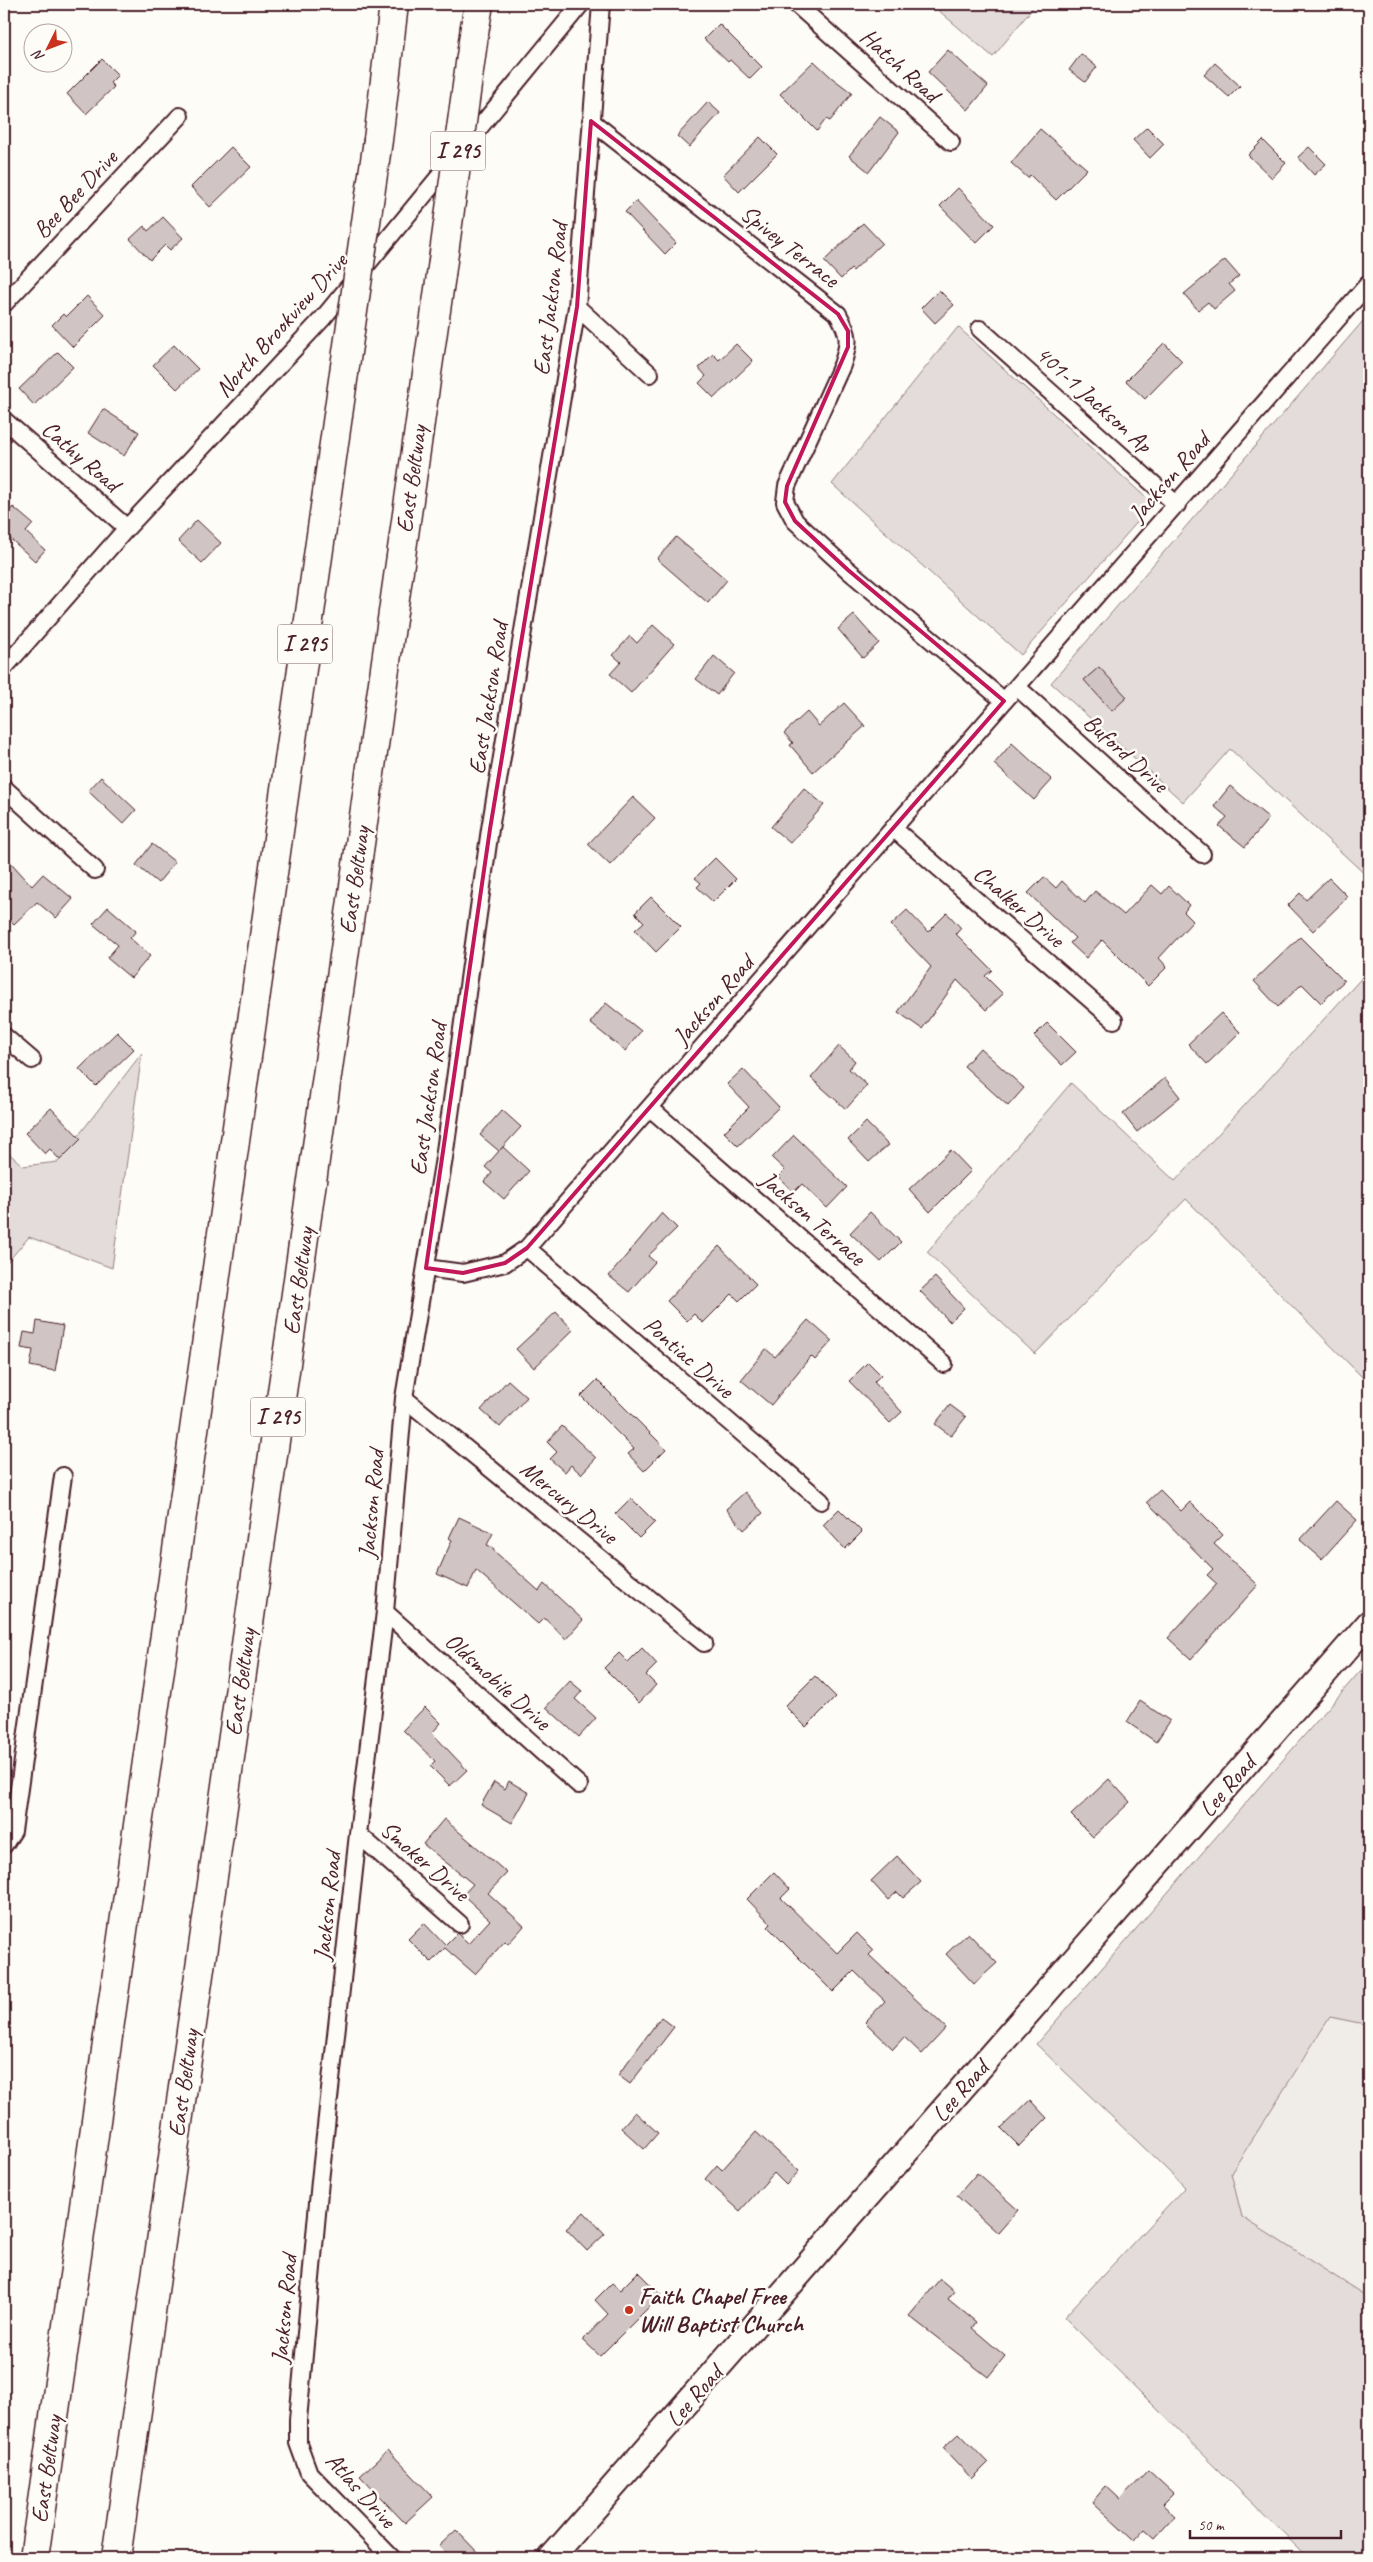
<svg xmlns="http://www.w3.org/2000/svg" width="1373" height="2562" font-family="Caveat,sans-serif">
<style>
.built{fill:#f0ece8}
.green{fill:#e3dcda;stroke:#967e82}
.building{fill:#d0c5c4;stroke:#4a1f2b}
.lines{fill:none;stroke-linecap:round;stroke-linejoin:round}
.street-casing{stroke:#4a1f2b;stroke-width:20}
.secondary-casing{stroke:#4a1f2b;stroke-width:28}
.highway-casing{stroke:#4a1f2b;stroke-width:31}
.street{stroke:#fdfcf7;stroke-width:16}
.secondary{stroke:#fdfcf7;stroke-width:24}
.highway{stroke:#fdfcf7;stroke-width:28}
.highway-bridge-casing{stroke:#4a1f2b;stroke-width:31;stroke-linecap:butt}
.highway-bridge{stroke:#fdfcf7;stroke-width:28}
.marked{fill:none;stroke:#c2185b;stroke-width:4;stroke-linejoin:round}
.poi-dot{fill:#c8321e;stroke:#fdfcf7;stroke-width:2}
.labels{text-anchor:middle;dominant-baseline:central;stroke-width:5;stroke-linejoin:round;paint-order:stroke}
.shield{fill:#fdfcf7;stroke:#806168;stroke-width:1}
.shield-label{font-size:22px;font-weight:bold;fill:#4a1f2b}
.street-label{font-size:24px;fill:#4a1f2b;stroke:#fdfcf7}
.poi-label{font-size:24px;font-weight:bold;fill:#4a1f2b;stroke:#fdfcf7;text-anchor:start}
</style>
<rect width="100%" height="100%" fill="#fdfcf7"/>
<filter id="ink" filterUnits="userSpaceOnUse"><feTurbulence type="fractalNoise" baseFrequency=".02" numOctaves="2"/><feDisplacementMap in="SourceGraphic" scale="10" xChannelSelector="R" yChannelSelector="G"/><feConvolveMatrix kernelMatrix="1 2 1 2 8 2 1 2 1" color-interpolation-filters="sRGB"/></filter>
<g filter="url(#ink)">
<path class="built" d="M1331,2017l38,8v273l-127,-81 -11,-44z"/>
<path class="green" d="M931,4h105l-43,53z
M1369,314v564l-139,-129 -47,53 -132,-119z
M958,327l195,177 -132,151 -189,-171z
M1369,970v414l-183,-185 -151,155 -108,-102 144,-169 104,98z
M142,1053l-30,215 -83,-31 -25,29v-117l19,17 35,-4z
M1369,1661v364l-39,-8 -99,156 11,44 127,81v260h-61l-244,-241 121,-130 -149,-143z"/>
<path class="building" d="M719,24l43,43 -12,12 -20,-19 -2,2 -24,-23z
M948,50l40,36 -20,24 -40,-38z
M1081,54l16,13 -12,15 -16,-12z
M102,59l16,16 -8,8 4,4 -28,27 -19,-20z
M814,61l17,16 21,16 -22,28 -4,-2 -9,12 -37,-37z
M1215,63l25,23 -11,11 -25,-22z
M708,102l12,11 -31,34 -12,-11z
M880,117l19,15 -30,40 -20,-16z
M1147,127l17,17 -14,14 -17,-18z
M1040,129l47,40 -31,31 -26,-25 -2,3 -17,-15z
M760,137l17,17 -38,38 -16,-17z
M1263,140l23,23 -14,15 -24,-23z
M231,147l20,20 -41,40 -19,-20z
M1309,147l17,17 -12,11 -16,-18z
M958,188l36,37 -18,18 -36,-37z
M636,201l40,42 -11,11 -40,-42z
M163,217l20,21 -13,12 -5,-5 -15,15 -20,-21 14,-13 4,5z
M863,223l19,20 -29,28 -2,-2 -10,10 -17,-18z
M1225,260l14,16 -10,8 6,7 -21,18 -6,-7 -10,8 -14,-16z
M939,290l15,15 -19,18 -14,-15z
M87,296l18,19 -32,32 -21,-22 11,-11 3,3z
M1164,343l18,18 -37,38 -19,-18z
M736,344l17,17 -39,37 -15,-15 7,-7 -7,-8 14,-14 6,6z
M174,345l24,24 -21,20 -24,-24z
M58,352l15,15 -39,38 -15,-16z
M103,409l36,23 -15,24 -36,-23z
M13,507l20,17 -7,8 19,18 -10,11 -31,-28v-16z
M197,520l24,23 -19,20 -24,-22z
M676,537l51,43 -19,23 -51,-44z
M854,615l25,28 -16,15 -25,-29z
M653,625l21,19 -43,49 -21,-19 11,-12 -8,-7 17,-19 7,7z
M714,656l20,17 -17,22 -21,-16z
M1099,667l28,30 -15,14 -28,-31z
M844,703l21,23 -52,46 -23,-27 3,-2 -9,-10 23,-21 12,14z
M1012,743l40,37 -18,20 -40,-36z
M101,777l35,33 -13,14 -35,-33z
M1230,786l39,32 -24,29 -26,-21 8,-9 -13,-11z
M804,788l20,17 -34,38 -19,-16z
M633,797l22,21 -45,47 -22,-21z
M152,844l23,18 -17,21 -22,-18z
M4,855l28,31 11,-12 30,25 -17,19 -19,-16 -23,22 -8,-8 -2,-3z
M715,858l21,21 -23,23 -16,-15 4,-4 -6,-5z
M1044,877l12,11 6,-7 23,22 10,-12 29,24 28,-30 10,9 7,-8 20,19 -5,7 9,9 -34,37 8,9 -19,19 -46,-46 -16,18 -16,-15 5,-5 -47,-45z
M1329,878l19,19 -35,34 -25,-26 12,-12 6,7z
M651,897l30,30 -25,25 -21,-22 9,-8 -9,-9z
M108,907l28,24 -6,7 20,18 -19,22 -24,-20 11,-13 -25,-21z
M907,910l21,22 19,-19 14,15 -5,6 36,36 -7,6 18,18 -17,16 -29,-30 -35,49 -24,-17 33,-45 -40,-42z
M1300,937l44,44 -23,22 -19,-19 -24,23 -24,-26z
M606,1003l35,28 -16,20 -35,-28z
M1221,1013l19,19 -33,32 -19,-20z
M1047,1023l29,29 -14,13 -28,-29z
M117,1032l17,17 -38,37 -17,-17z
M839,1046l16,15 -6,8 18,16 -21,24 -35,-31z
M980,1048l44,40 -16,18 -44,-40z
M743,1069l36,38 -41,39 -14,-14 25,-25 -22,-23z
M1165,1078l15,19 -43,35 -14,-18z
M51,1108l30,31 -21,21 -10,-11 -5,5 -20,-21z
M502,1110l19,17 -21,23 3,-3 26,24 -25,28 -20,-17 8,-9 -7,-6 14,-16 -19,-16z
M866,1122l22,23 -19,17 -21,-22z
M794,1135l53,52 -20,21 -25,-24 -8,8 -16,-15 7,-7 -13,-12z
M951,1150l20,21 -41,41 -21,-23z
M870,1212l31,30 -20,20 -31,-29z
M662,1213l15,15 -29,28 7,6 -26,30 -20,-16z
M719,1246l37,38 -17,17 -7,-7 -29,29 -9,-9 -7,7 -20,-20z
M935,1277l29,31 -14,14 -30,-31z
M556,1312l17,18 -39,38 -18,-19z
M808,1320l24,21 -17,19 -4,-4 -40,49 -30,-25 25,-31 9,8z
M37,1321l26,5 -8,45 -25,-5 3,-16 -12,-2 3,-16 11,2z
M868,1362l13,13 -7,7 28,30 -12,11 -41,-42z
M508,1380l19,17 -27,30 -19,-17z
M597,1380l69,69 -22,22 -16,-17 6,-5 -53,-53z
M950,1405l16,12 -15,19 -16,-12z
M562,1426l34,32 -15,16 -10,-9 -6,7 -15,-13 7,-7 -10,-10z
M1160,1490l21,21 9,-9 33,33 -9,9 44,41 -67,74 -23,-21 49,-54 -10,-9 6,-6 -66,-67z
M745,1492l18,21 -19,17 -18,-21z
M631,1498l24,24 -16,16 -24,-24z
M1336,1501l21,19 -35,39 -22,-19z
M839,1509l23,23 -17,17 -22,-24z
M459,1517l34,16 -6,12 7,3 -1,2 46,41 5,-7 39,36 -17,19 -22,-21 -6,6 -62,-54 -8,18 -31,-14 15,-34 -3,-2z
M642,1648l15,16 -11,11 10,10 -17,18 -35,-35 15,-15 9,9z
M815,1676l21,21 -30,30 -21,-21z
M570,1681l12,10 -7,8 21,19 -17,19 -33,-30z
M1140,1701l30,20 -14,21 -29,-20z
M425,1707l16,16 -9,10 35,37 -17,16 -20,-20 5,-5 -32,-31z
M1109,1779l21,23 -37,35 -22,-22z
M509,1781l20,12 -17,30 -31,-18 13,-23 11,7z
M444,1819l63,54 -19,20 36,33 -16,18 -3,-3 -30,33 -30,-26 -14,14 -23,-23 16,-16 21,22 12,-12 11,11 22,-24 -27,-25 10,-11 -50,-40z
M897,1856l24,26 -18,16 -6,-6 -9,8 -17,-19z
M774,1872l16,17 -9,9 56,55 20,-20 17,17 -5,5 77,73 -24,26 -18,-17 -11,12 -28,-27 20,-21 -31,-30 -21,21 -65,-65 3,-3 -24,-25z
M968,1933l29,30 -23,21 -28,-30z
M661,2017l13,10 -44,57 -12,-9z
M1030,2100l17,18 -28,28 -18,-18z
M635,2112l23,21 -14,16 -23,-21z
M756,2132l43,39 -13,14 -12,-12 -34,38 -35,-32 12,-14 5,5z
M977,2173l41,37 -20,23 -41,-37z
M584,2212l21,22 -18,17 -21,-22z
M638,2272l23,23 -61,61 -17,-16 25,-26 -13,-14 17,-17 8,7z
M940,2279l14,12 -6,8 28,23 -4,6 33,28 -17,21 -79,-61z
M959,2433l29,30 -16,16 -29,-31z
M388,2450l45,47 -28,26 -45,-47z
M1148,2470l25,23 -11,11 13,12 -20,22 -10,-9 -11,12 -42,-39 14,-16 14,13z
M456,2530l27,28h-32l-12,-12z"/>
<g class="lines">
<g class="street-casing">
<path id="street" d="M796,4l155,138
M591,121l247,193c12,21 12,28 4,51l-55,121 -2,16 10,19 53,49 156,131
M4,304l176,-188
M577,307l73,67
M980,329l197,176
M4,420l123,108
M4,668l123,-140 196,-210 258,-314
M1017,687l185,167
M4,788l91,82
M893,828l221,192
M4,1036l28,24
M650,1108l294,256
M527,1248l294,253
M426,1268l37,5 42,-10 22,-15 842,-965
M404,1398l300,245
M385,1612l194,173
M358,1834l102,90
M4,1845l9,-14 50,-355
M392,2558l-83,-85 -11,-30v-23l22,-239 38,-347 27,-222 19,-214 40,-240 46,-329 87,-522 24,-303"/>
</g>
<g class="secondary-casing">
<path id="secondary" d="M551,2558l818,-935"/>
</g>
<g class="highway-casing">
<path id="highway" d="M475,27l4,-23
M378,140l16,-136
M34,2558l310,-2185
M116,2558l325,-2283"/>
</g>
<use href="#street" class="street"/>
<use href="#secondary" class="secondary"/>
<use href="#highway" class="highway"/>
<g class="highway-bridge-casing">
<path id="highway-bridge" d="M441,275l34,-248
M344,373l34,-233"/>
</g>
<use href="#highway-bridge" class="highway-bridge"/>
</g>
</g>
<path class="marked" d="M591,121l247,193 10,17v16l-61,139 -2,16 10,19 53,49 156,131 -477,547 -22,15 -42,10 -37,-5 64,-439 87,-522z"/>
<circle class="poi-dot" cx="629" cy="2310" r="5"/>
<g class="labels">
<g class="shield">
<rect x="430.5" y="131.5" width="55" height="39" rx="4"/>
<rect x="277.5" y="624.5" width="55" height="39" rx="4"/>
<rect x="250.5" y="1397.5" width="55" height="39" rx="4"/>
</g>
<g class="shield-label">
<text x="458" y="151">I 295</text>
<text x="305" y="644">I 295</text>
<text x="278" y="1417">I 295</text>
</g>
<g class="street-label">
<text transform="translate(900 65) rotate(42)">Hatch Road</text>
<text transform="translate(75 194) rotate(-47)">Bee Bee Drive</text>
<text transform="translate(790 246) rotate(38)">Spivey Terrace</text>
<text transform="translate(550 299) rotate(-83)">East Jackson Road</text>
<text transform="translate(281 325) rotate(-48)">North Brookview Drive</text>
<text transform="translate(1094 399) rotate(42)">401-1 Jackson Ap</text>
<text transform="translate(81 456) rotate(41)">Cathy Road</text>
<text transform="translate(1169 477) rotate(-49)">Jackson Road</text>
<text transform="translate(411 479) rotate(-82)">East Beltway</text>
<text transform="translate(488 698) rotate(-81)">East Jackson Road</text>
<text transform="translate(1126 753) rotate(42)">Buford Drive</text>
<text transform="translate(354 880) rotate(-82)">East Beltway</text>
<text transform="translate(1019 906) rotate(41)">Chalker Drive</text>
<text transform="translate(713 1000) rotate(-49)">Jackson Road</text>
<text transform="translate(428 1099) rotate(-82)">East Jackson Road</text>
<text transform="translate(813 1218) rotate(41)">Jackson Terrace</text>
<text transform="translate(298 1281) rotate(-82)">East Beltway</text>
<text transform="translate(689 1357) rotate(41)">Pontiac Drive</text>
<text transform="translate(569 1502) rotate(39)">Mercury Drive</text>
<text transform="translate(371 1504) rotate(-85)">Jackson Road</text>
<text transform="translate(498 1681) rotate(42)">Oldsmobile Drive</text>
<text transform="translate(240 1682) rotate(-82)">East Beltway</text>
<text transform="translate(1227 1786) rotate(-49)">Lee Road</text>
<text transform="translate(425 1861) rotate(41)">Smoker Drive</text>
<text transform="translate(327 1906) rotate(-84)">Jackson Road</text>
<text transform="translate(183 2083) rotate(-82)">East Beltway</text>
<text transform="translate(960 2091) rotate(-49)">Lee Road</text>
<text transform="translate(284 2309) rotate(-85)">Jackson Road</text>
<text transform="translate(694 2396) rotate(-49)">Lee Road</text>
<text transform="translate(46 2469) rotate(-82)">East Beltway</text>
<text transform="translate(361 2490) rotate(48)">Atlas Drive</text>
</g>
<g class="poi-label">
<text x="639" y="2296">Faith Chapel Free<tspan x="639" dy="28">Will Baptist Church</tspan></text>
</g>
</g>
<rect width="1373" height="2562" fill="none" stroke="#fdfcf7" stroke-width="20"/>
<rect x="10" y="10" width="1353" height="2542" fill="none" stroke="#4a1f2b" stroke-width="2" filter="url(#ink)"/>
<g transform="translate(48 48) rotate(228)"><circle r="24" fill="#fdfcf7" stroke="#b5a4a5"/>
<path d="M0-4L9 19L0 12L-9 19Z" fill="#c8321e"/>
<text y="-8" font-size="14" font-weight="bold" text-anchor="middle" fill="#4a1f2b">N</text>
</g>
<path d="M1190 2530v8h151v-8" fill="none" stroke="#4a1f2b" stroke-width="2.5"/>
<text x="1198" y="2530" font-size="15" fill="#4a1f2b" stroke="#fdfcf7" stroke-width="4" paint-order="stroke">50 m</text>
</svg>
